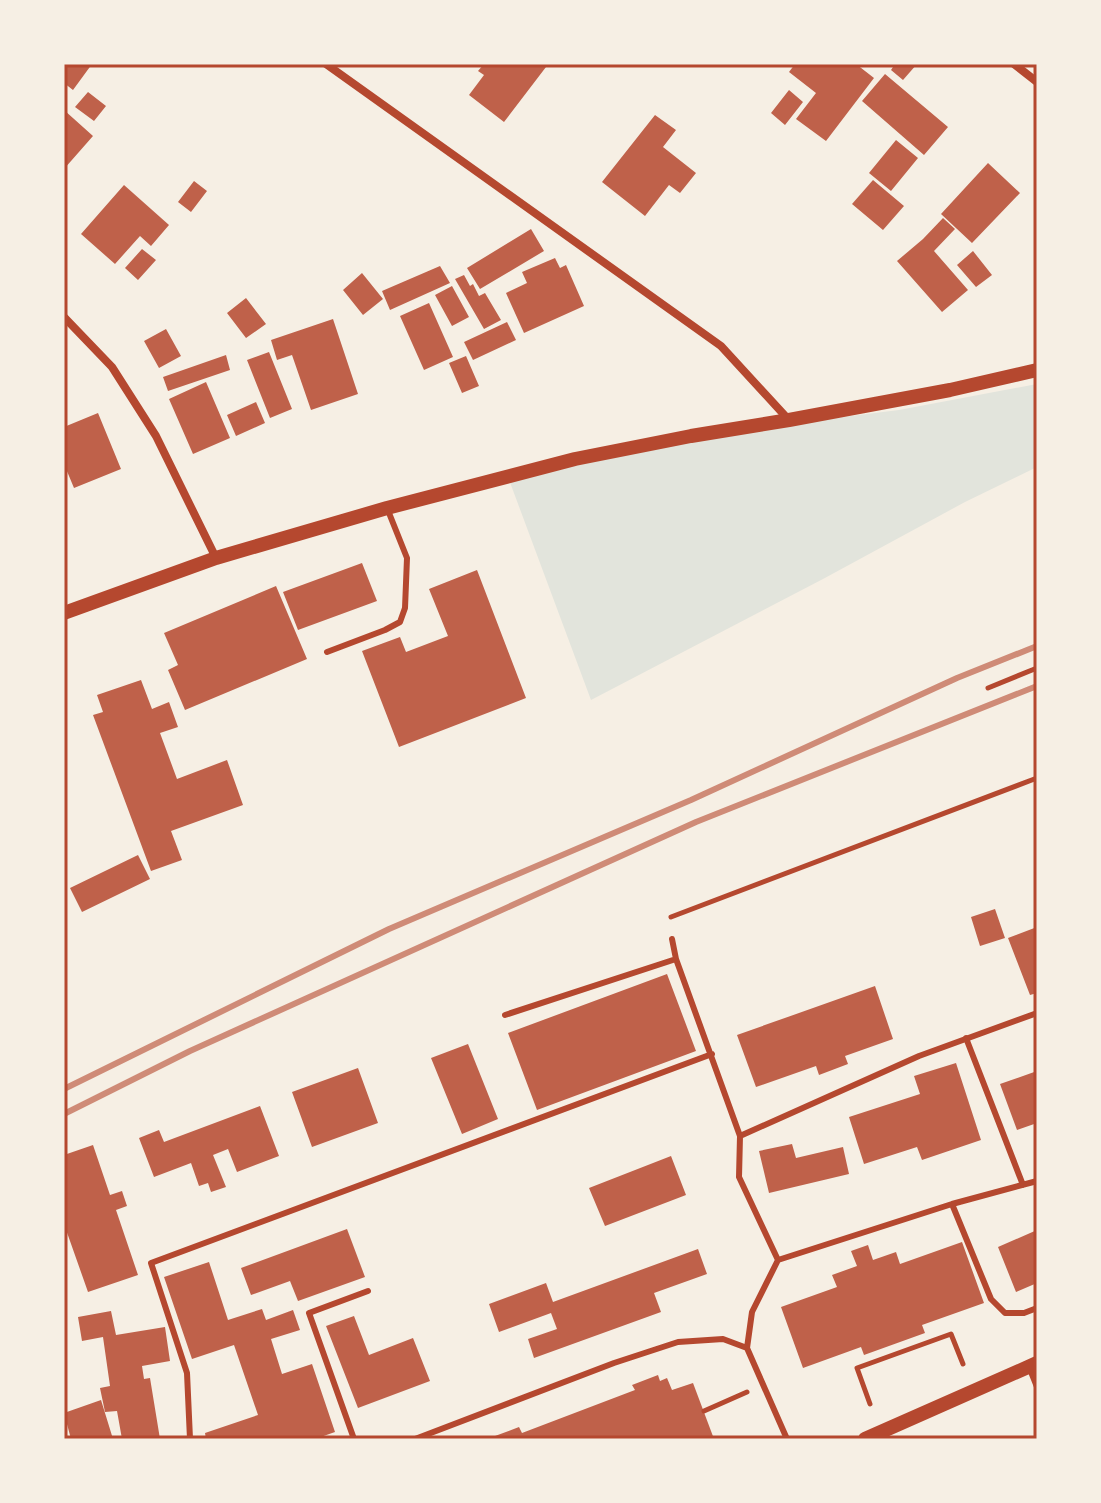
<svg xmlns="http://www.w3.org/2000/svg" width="1101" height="1503" font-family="'Work Sans',sans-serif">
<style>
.green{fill:#e2e4dc}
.building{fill:#bf614a}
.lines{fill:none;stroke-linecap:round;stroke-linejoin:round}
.path{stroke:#b5482f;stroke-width:5}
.service{stroke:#b5482f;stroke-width:6}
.minor{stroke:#b5482f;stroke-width:8}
.tertiary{stroke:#b5482f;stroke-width:14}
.rail{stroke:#cf8b77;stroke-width:6}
.neatline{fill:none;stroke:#b5482f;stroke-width:3}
</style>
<rect width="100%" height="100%" fill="#f6efe4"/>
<path class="green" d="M1037,384v83l-72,35 -142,77 -232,121 -83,-223 270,-52 121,-15z"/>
<path class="building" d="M64,64h28l-19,26 -9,-7z
M484,64h59l3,3 -42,55 -35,-27 15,-20 -6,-4z
M795,64h61l18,14 -48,63 -30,-22 20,-26 -27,-21z
M895,64h22l-14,16 -12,-10z
M885,74l63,53 -24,28 -62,-54z
M789,90l14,12 -18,23 -14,-12z
M88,92l18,14 -12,15 -19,-14z
M64,110l29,26 -29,33z
M655,115l21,15 -13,17 33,26 -16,20 -11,-8 -24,31 -43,-34z
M896,140l22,18 -27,33 -22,-18z
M988,163l32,30 -48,50 -31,-29z
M873,180l31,26 -21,24 -31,-26z
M194,181l13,10 -16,21 -13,-10z
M124,185l45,40 -18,21 -11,-10 -25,28 -34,-30z
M943,218l12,11 -21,22 34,39 -26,22 -45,-51 26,-22z
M531,229l13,22 -64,38 -13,-21z
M142,249l14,11 -18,20 -13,-12z
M973,251l19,24 -16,12 -19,-22z
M555,258l5,10 6,-3 18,41 -60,27 -18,-40 21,-10 -5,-11z
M440,266l10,17 -60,27 -8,-19z
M362,273l21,26 -20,16 -20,-25z
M464,275l6,11 3,-2 6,12 6,-3 16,27 -17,9 -29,-50z
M452,286l17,31 -17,9 -17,-31z
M246,298l20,26 -20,14 -19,-25z
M429,303l24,54 -29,13 -24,-54z
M333,319l25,75 -47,16 -19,-55 -15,5 -6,-20z
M507,322l9,18 -43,20 -9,-18z
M166,329l15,27 -22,12 -15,-27z
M269,352l23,57 -22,9 -23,-58z
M226,355l4,15 -62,21 -5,-14z
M466,356l13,30 -17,7 -13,-30z
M206,382l24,56 -37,16 -24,-55z
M256,402l9,21 -29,13 -9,-21z
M98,413l23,56 -47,19 -10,-24v-37z
M362,563l15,38 -79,29 -15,-38z
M477,570l49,128 -127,49 -37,-96 38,-14 6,15 42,-16 -19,-47z
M276,586l31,73 -122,51 -17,-40 10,-5 -14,-32z
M141,680l11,29 17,-7 9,25 -18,6 17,46 50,-19 16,45 -72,26 11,29 -31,11 -58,-156 10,-3 -6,-17z
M138,855l12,24 -68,33 -12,-24z
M995,909l10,29 -25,8 -9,-29z
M1037,927v66l-7,2 -22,-57z
M667,974l29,77 -159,59 -29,-77z
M875,986l18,53 -48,17 3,8 -29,11 -3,-9 -60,21 -19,-52z
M468,1044l30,75 -36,15 -31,-76z
M956,1063l25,77 -59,20 -5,-13 -53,17 -15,-47 71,-23 -6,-18z
M358,1068l20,55 -66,24 -20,-55z
M1037,1071v52l-20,7 -17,-46z
M260,1106l19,50 -42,16 -9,-23 -15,6 13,32 -15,5 -3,-9 -9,3 -8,-23 -37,14 -15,-39 20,-8 5,12z
M792,1144l4,14 47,-11 6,27 -80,19 -10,-42z
M93,1145l17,50 12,-4 5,15 -11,4 22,65 -50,17 -24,-68v-69z
M671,1156l15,39 -81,31 -16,-38z
M347,1229l18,48 -67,24 -8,-20 -39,14 -10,-27z
M1037,1230v53l-21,9 -18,-45z
M962,1242l22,61 -62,22 3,8 -61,22 -3,-8 -58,21 -22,-61 56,-20 -5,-12 25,-9 -6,-15 17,-6 5,15 23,-8 4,12z
M698,1249l9,25 -53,19 7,19 -127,46 -6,-19 29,-10 -6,-16 -52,19 -10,-28 57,-21 7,19z
M209,1262l19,58 34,-11 4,11 27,-10 7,20 -29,9 11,35 30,-10 23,68 -20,7h-109l-1,-6 53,-18 -24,-70 -42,14 -28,-82z
M111,1311l5,24 49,-8 5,34 -28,5 2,13 6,-1 10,61h-38l-5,-28 -12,1 -5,-24 10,-2 -7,-49 -21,4 -4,-24z
M354,1316l15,39 44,-17 17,43 -72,27 -32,-82z
M658,1375l2,6 7,-3 5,12 21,-7 21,56h-217l-2,-3 24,-9 3,6 113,-43 -3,-5z
M101,1400l12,39h-42l-7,-26z"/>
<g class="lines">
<path class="path" d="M988,688l49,-20
M671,917l366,-139
M870,1404l-13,-36 94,-34 12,30
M704,1411l43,-19"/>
<path class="service" d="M327,652l58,-22 15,-8 5,-14 2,-50 -20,-50
M672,939l4,20 64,177 -1,41 39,83
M505,1015l171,-56
M966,1038l57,147
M740,1136l179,-80 118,-43
M952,1204l39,95 14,14h19l13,-5
M1029,1367l8,20
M190,1439l-3,-66 -36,-110 561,-209
M354,1439l-45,-126 59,-22
M415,1439l199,-76 64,-21 45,-3 24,9
M787,1439l-40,-91 5,-36 26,-52 174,-56 85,-23"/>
<path class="minor" d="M326,64l395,282 67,73
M1014,64l23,18
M64,317l48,50 44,69 60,122"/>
<path class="tertiary" d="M64,613l152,-55 171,-50 188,-49 116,-23 98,-16 161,-30 87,-20
M865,1439l172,-76"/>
<path class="rail" d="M64,1089l325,-160 302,-129 266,-122 80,-32
M64,1114l126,-63 506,-229 341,-136"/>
</g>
<rect width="1101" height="1503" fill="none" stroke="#f6efe4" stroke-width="132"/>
<rect x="66" y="66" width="969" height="1371" class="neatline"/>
</svg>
